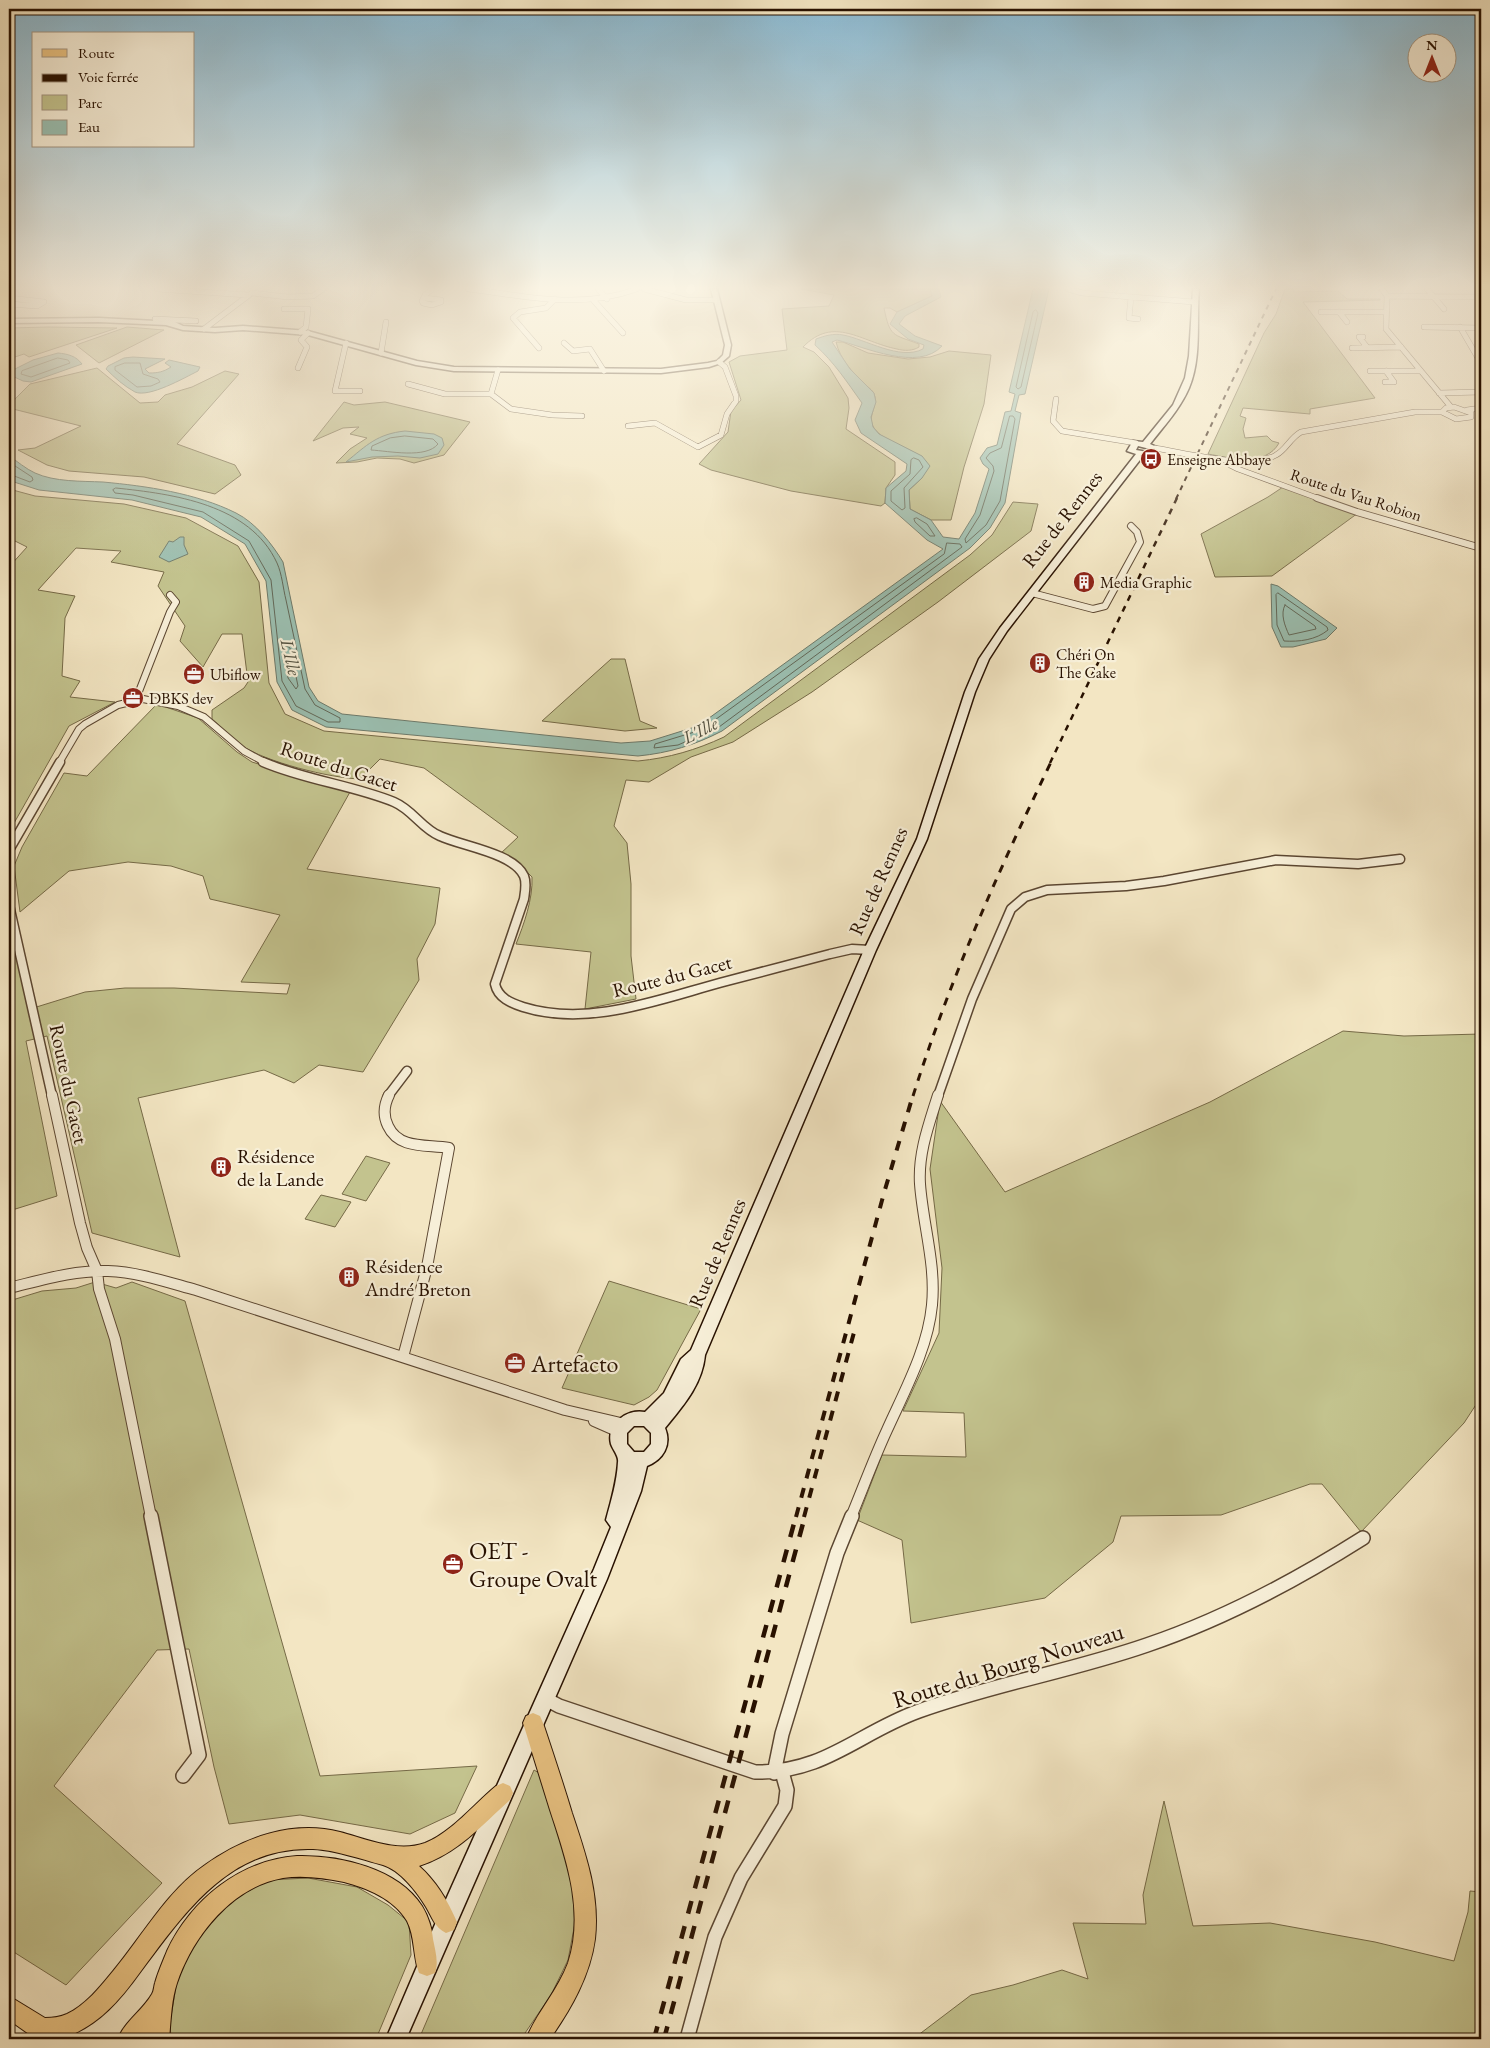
<svg xmlns="http://www.w3.org/2000/svg" width="1490" height="2048" font-family="'EB Garamond',serif">
<style>
.green{fill:#c3c38e;stroke:#766a47}
.water{fill:#9bc0b2;stroke:#6d7a6b}
.lines{fill:none;stroke-linecap:round;stroke-linejoin:round}
.shore{stroke:#626859;stroke-width:1}
.minor-far4-casing{stroke:#5b4631;stroke-width:6}
.minor-far3-casing{stroke:#5b4631;stroke-width:8}
.minor-far2-casing{stroke:#5b4631;stroke-width:11}
.minor-far1-casing{stroke:#5b4631;stroke-width:12}
.minor-casing{stroke:#5b4631;stroke-width:16}
.tertiary-casing{stroke:#5b4631;stroke-width:3}
.secondary-casing{stroke:#281100;stroke-width:3}
.primary-casing{stroke:#281100;stroke-width:2}
.minor-far4{stroke:#f7efd8;stroke-width:5}
.minor-far3{stroke:#f7efd8;stroke-width:6}
.minor-far2{stroke:#f7efd8;stroke-width:8}
.minor-far1{stroke:#f7efd8;stroke-width:10}
.minor{stroke:#f7efd8;stroke-width:13}
.tertiary{fill:#f7efd8;fill-rule:evenodd}
.secondary{fill:#f7efd8;fill-rule:evenodd}
.primary{fill:#eac382;fill-rule:evenodd}
.rail-far4{stroke:#281100;stroke-width:2;stroke-dasharray:5 5;stroke-linecap:butt}
.rail-far3{stroke:#281100;stroke-width:2.5;stroke-dasharray:6 6;stroke-linecap:butt}
.rail-far2{stroke:#281100;stroke-width:3;stroke-dasharray:8 8;stroke-linecap:butt}
.rail-far1{stroke:#281100;stroke-width:4;stroke-dasharray:10 10;stroke-linecap:butt}
.rail{stroke:#281100;stroke-width:4.5;stroke-dasharray:13 13;stroke-linecap:butt}
.labels{text-anchor:middle;dominant-baseline:central;stroke-width:4.5;stroke-linejoin:round;paint-order:stroke}
.far-poi-label{font-size:16px;fill:#281100;stroke:#f7efd8;text-anchor:start}
.far-street-label{font-size:16px;fill:#281100;stroke:#f7efd8}
.far-water-label{font-size:18px;font-style:italic;fill:#504e3e;stroke:#f7efd8}
.street-label{font-size:20px;fill:#281100;stroke:#f7efd8}
.poi-label{font-size:20px;fill:#281100;stroke:#f7efd8;text-anchor:start}
.near-poi-label{font-size:24px;fill:#281100;stroke:#f7efd8;text-anchor:start}
.near-street-label{font-size:24px;fill:#281100;stroke:#f7efd8}
</style>
<rect width="100%" height="100%" fill="#f3e6c3"/>
<filter id="stains"><feTurbulence type="fractalNoise" baseFrequency=".004" numOctaves="4"/><feColorMatrix values="0 0 0 0 .2 0 0 0 0 .09 0 0 0 0 .02 0 0 0 .5 -.17"/></filter>
<radialGradient id="worn" r=".72"><stop offset=".6" stop-color="#630" stop-opacity="0"/><stop offset="1" stop-color="#630" stop-opacity=".3"/></radialGradient>
<path class="green" d="M801,289h129l2,7 -35,16 -7,-4h-6c6,29 8,26 35,36v3c-6,4 -15,4 -22,2 -36,-7 -63,-34 -94,-2l11,5 15,15 19,31 1,10 -3,21 49,33v13l-9,13 -1,15 -4,3 -90,-15 -80,-21 -12,-6 29,-32 3,-21 10,-11 -12,-38 11,-6 47,-6 -5,-41 47,-3 5,-11z
M1285,289h9l-1,3 45,-1 9,8h33v1l-77,2 72,96 -65,11v5l-67,-6 -3,8 6,2 -3,11 2,9 22,-2 5,5 7,2c-13,24 -49,15 -71,11l56,-121 12,-19z
M48,327l69,1 -88,29 -5,-3 -15,5v-31z
M127,327l37,3 -65,33 -23,-18z
M836,342h7l25,11 40,6 22,-2 19,-6 42,4 -7,49 -20,63 -13,53h-20l-21,-11 -1,-19 13,-12 -9,-26c-12,-6 -32,-13 -39,-24 -8,-12 5,-22 0,-34 -1,-4 -7,-7 -10,-11 -12,-11 -24,-24 -28,-41z
M97,368l43,35 18,-1 7,-7 27,-8 33,-16 14,3 -62,70 58,21 6,10 -26,19 -71,-17 -75,-6 -22,-6 -29,-15 17,-2 46,-22 -72,-18v-3l21,-21z
M344,402l10,3 31,-3 85,20 -26,33 -30,8 -14,-4 -23,-1 -20,4 -21,1 14,-14 17,-11 -17,-4 9,-7 -16,1 -30,13z
M1283,487l75,26 -86,63 -57,1 -14,-43 67,-37z
M9,489l26,7 89,8 62,14 52,28 21,36 10,101 16,31 39,17 314,30c31,-3 58,-11 86,-24l246,-182 22,-20 21,-33 25,2 -7,27 -93,71 -126,90 -79,50 -42,15 -42,25 -23,-2 -12,46 13,17 4,41v72l5,43 -51,10 6,-57 -75,-8c8,-20 17,-45 16,-67l-11,-11 -22,-11 19,-18 -94,-69 -44,-9 -20,20c-30,-1 -95,-17 -119,-34 -10,-7 -19,-18 -29,-26v-9l32,-22 4,-6 -6,-48h-20l-19,33 -23,-26 5,-15 -27,-40 6,-14 -53,-10 10,-11 -45,-3 -38,42 37,6 -10,22 -3,58 18,5 -10,16 45,5 -46,24 -60,106v-265l18,-20 -18,-9z
M611,659h14l15,62 17,7 -32,3 -83,-10z
M157,704l41,14 39,34 15,10 98,30 -43,77 133,19 -5,36 -18,35 2,21 -56,92 -44,-7 -25,18 -30,-13 -126,28 42,159 -88,-24 -45,-197 -21,5 31,155 -48,15v-294l21,92 55,-17 40,-4h49l113,6 3,-10 -49,-2 39,-67 -70,-16 -7,-23 -32,-10 -43,-4 -59,9 -49,41 -6,-46 8,-19 42,-74 23,3z
M1343,1031l61,5 77,-2v363l-17,26 -103,109 -39,-48h-12l-89,31 -100,1 -8,26 -68,56 -134,25 -9,-83 -45,-20 25,-65 84,2 -2,-44 -61,-2 36,-78 3,-65 -12,-99 10,-68 65,91 205,-90z
M366,1156l24,7 -24,38 -24,-7z
M321,1195l30,7 -16,25 -30,-8z
M609,1281l92,28 -44,81 -8,7 -15,8 -72,-17z
M95,1282l21,6 16,-6 53,19 135,475 157,-10 -22,47 -45,21 -110,-19 -71,9 -15,-57 -25,-118 -32,1 -103,136 108,97 -96,102 -57,-36v-648l33,-10 34,-3z
M534,1770l5,3 30,95 8,44 -9,48 -17,35 -30,44h-102z
M1164,1801l29,125 77,-3 105,19 79,19 14,-49 2,-21 11,1v147h-568l58,-44 42,-10 49,-15 26,9 -15,-56 73,1 -3,-29z
M308,1878l49,9 31,18 21,17 2,33 -35,84h-205l-1,-16 7,-43 21,-44 31,-35 40,-21z"/>
<path class="water" d="M930,289h9l2,8 -36,19 -6,8 16,12 27,10c-24,26 -77,1 -105,-6l-5,2 18,27 24,24 2,9 -5,15 2,10 6,7 43,22 8,10 -8,12 -13,12 1,19 21,11 12,17 16,2 16,-26 14,-44 -6,-5 -3,-6 7,-10 10,-3 8,-33 6,-1 4,-17 -6,-2 24,-103h16l-24,105 -6,1 -4,16 6,2 -16,90 -15,25 -20,20 -248,183c-27,14 -53,22 -84,25l-312,-29 -34,-17 -15,-28 -11,-101 -21,-37 -44,-27 -69,-17 -93,-10 -25,-8 -5,-5v-21c8,5 17,13 26,17 20,9 46,8 68,9 43,4 93,11 133,31 20,10 36,31 47,49l26,125 9,14 24,13 279,29 29,-2 48,-15 245,-177 -16,-9 -42,-37 1,-15 20,-17 1,-7 -46,-31 -6,-13 7,-17c-15,-21 -28,-41 -47,-58l1,-6c8,-3 18,-6 27,-4 22,4 57,26 80,14l1,-4 -16,-6 -18,-15 7,-12 35,-16z
M58,353c10,1 18,3 24,11l-51,18 -8,-1 -13,-6 1,-4 22,-11z
M133,357l32,2 -20,10 4,4c9,0 14,-1 22,-6l-6,-4 4,-3 31,7 -2,4c-14,7 -49,27 -63,21 -11,-6 -20,-14 -29,-23l2,-3 16,-8z
M405,431l29,3 8,4 2,7 -6,9 -18,4 -22,-2 -26,1 -26,5c21,-17 31,-28 59,-31z
M180,537h4v8l4,9 -19,8 -10,-5 10,-16 4,1z
M1271,584l7,2 59,42 -11,11 -33,8h-12l-9,-20z"/>
<g class="lines">
<path class="shore" d="M1036,310l2,3 -17,74 -3,2 -2,-2 17,-75z
M58,358l10,2 2,3 -39,14 -10,-3 1,-3z
M125,363h15l3,11 15,5 2,3 -9,4 -14,1 -22,-17v-3z
M1010,416h3l2,3 -15,82 -14,24 -20,18 -1,-4 15,-24 14,-44 -1,-5 -7,-8 4,-5 11,-5z
M405,436l28,3 5,5c-12,15 -49,7 -67,6l1,-4 18,-8z
M914,458l5,2 4,7 -19,21 1,20 -3,2 -11,-9v-10l19,-17 1,-14z
M9,462l23,15 1,3 -3,2 -21,-8
M116,488c57,6 134,16 161,75 5,11 6,25 9,37 6,30 13,59 19,89l10,16 25,13v4h-12l-32,-16 -14,-25 -11,-101 -22,-39 -46,-29 -70,-17 -18,-2 -2,-3z
M917,518l10,6 8,12h-5l-15,-14 -1,-3z
M947,543l13,1 2,3 -243,180 -41,18 -24,3 1,-4 46,-14 243,-176z
M1278,593l49,34 1,3c-12,10 -29,12 -44,11l-7,-16 -1,-30z
M1285,605l30,21 1,3 -27,6c-4,-9 -9,-21 -4,-30z
M287,646l3,2 8,38 -2,3 -8,-11 -3,-29z"/>
<g class="minor-far4-casing">
<path id="minor-far4" d="M157,289l91,6
M468,289c60,7 110,21 169,0
M598,289l9,10
M644,289l42,11h30
M1068,289l14,4 112,9
M1382,289l5,7 -1,33 65,78
M1427,289l17,20
M252,293l36,4 25,-1 10,-7
M1387,296l94,1
M1131,297l-2,21 9,1
M9,298l35,4 -7,4 -28,-2
M424,298l17,2v2l-9,3 -9,-2 -1,-2 3,-6 7,-6
M594,301l29,32
M284,309h24l-2,18 -6,5
M1321,312h65
M1339,312l8,10
M155,319l41,2
M1424,327l57,1
M1460,327l18,31
M204,329l45,-34
M1363,337h-4l8,10
M346,343l-11,48h25
M564,343l9,8 17,-2 14,22
M539,348l-26,-30 7,-6 26,-4 9,-9
M1352,348l49,-1
M381,353l5,-31
M298,368l9,-21 -6,-7 7,-7
M1370,371h51
M1479,379l2,2
M1385,382h9l-8,-11
M408,384l37,10h46l20,15 41,6 30,1
M1439,393l42,-1
M491,394l7,-24
M1056,399l-3,22 9,10 74,12
M1454,407l17,6v4l-15,2 -14,-7 4,-4z
M1467,410l14,-2
M628,426l27,-3 43,24 23,-12 6,-21 9,-13v-5l-11,-29 -6,-5
M1155,448c28,5 97,22 121,7 10,-5 14,-17 25,-23l114,-20h27
M1227,460l3,5 8,4 82,30"/>
</g>
<g class="minor-far3-casing">
<path id="minor-far3" d="M1317,498l40,14 124,36
M1032,593l61,16 12,-3 35,-64 -3,-10 -6,-6
M136,699l34,-87 6,-10 -6,-7
M59,763l20,-34 6,-5 33,-19 25,-6 35,7 26,11 40,34 22,12"/>
</g>
<g class="minor-far2-casing">
<path id="minor-far2" d="M263,762c42,18 89,23 131,40 19,8 28,27 46,34 21,10 74,17 84,40 3,7 1,16 0,23l-29,85c3,14 16,19 28,23 67,21 139,-9 204,-26 34,-9 69,-18 103,-27l22,-5 18,1
M9,850l51,-88
M9,905l43,191
M388,1096l19,-25
M938,1096l34,-97 39,-90 14,-12 22,-7 79,-4 38,-5 112,-21 82,4 42,-5"/>
</g>
<g class="minor-far1-casing">
<path id="minor-far1" d="M52,1095l28,128 7,25 10,23 2,18 16,50 36,178
M389,1095c-5,10 -6,21 -1,31 11,24 40,18 61,22l-22,119 -24,90
M9,1288c33,-8 65,-18 99,-17 30,1 59,11 88,19l369,120 60,14
M594,1421l25,11
M851,1517c12,-29 23,-59 36,-87 18,-40 41,-82 45,-125 4,-41 -9,-80 -12,-121 -2,-31 9,-60 18,-89"/>
</g>
<g class="minor-casing">
<path id="minor" d="M151,1516l48,239 -16,21
M544,1698l15,8 196,66c70,1 103,-39 164,-61 75,-27 153,-40 228,-66 77,-26 148,-64 216,-107
M774,1773l8,-39 55,-181 15,-37
M687,2039l28,-102 26,-59 44,-72 2,-16 -5,-18"/>
</g>
<g class="tertiary-casing">
<path id="tertiary" d="M711,289h6l14,56 -2,11 -8,7 -12,4 -48,6 -207,-2 -38,-6 -108,-30 -65,-5 -28,2 -32,-2 -17,-5 -67,-3 -90,1v-4l90,-1 76,4 8,4 32,2 28,-2 65,5 109,30 37,6 207,2 47,-6 9,-2 6,-6 2,-10z"/>
</g>
<g class="secondary-casing">
<path id="secondary" d="M1193,289h6c-3,32 3,68 -10,99 -9,21 -25,38 -39,56l9,4 -6,9 -10,-1 -136,175 -18,28 -14,33 -48,147 -51,111 -171,405c-3,30 -22,51 -40,73 7,17 -2,32 -18,38l-6,25 -34,88 -201,460h-20l53,-124 155,-346 17,-42 -5,-7c5,-19 11,-38 12,-58 1,-6 -5,-12 -7,-18 -5,-19 15,-36 34,-32l19,-19 17,-34 10,-9 173,-400 53,-111 48,-147 14,-33 21,-31 136,-174 -9,-3 6,-10 10,1 30,-37 12,-27 4,-22zM1138,446l12,3 -2,3 -12,-2zM634,1426h10l7,7v11l-7,8h-10l-7,-8v-11z"/>
</g>
<g class="primary-casing">
<path id="primary" d="M533,1713l7,3 3,7c10,30 20,60 29,90 14,42 28,82 23,126 -5,37 -24,70 -45,100h-24c11,-27 31,-47 42,-76 17,-52 -2,-104 -18,-153 -9,-29 -18,-58 -27,-87l3,-7z
M503,1783l7,3 3,7 -3,7c-28,25 -53,54 -91,66 17,15 29,35 38,56l-3,8 -8,3c-11,-5 -14,-16 -20,-26 -9,-15 -26,-37 -43,-42 -23,-6 -47,-15 -70,-16 -83,-3 -128,63 -172,122 -20,28 -42,54 -75,66v2h-30l-27,-19v-24l36,22c7,0 15,-1 22,-4 19,-9 34,-28 47,-44 29,-35 53,-79 91,-105 39,-28 88,-45 135,-33 27,7 57,21 85,11 27,-11 49,-39 71,-57z
M297,1856c42,-1 101,12 125,50 6,10 10,22 11,33 2,11 6,23 2,34l-8,3 -8,-3c-6,-16 -4,-37 -12,-52 -13,-22 -40,-33 -63,-39 -20,-4 -41,-7 -61,-4 -51,9 -90,58 -106,105 -6,18 -6,37 -8,56h-22v-2l-3,2h-26c6,-17 25,-29 34,-45 2,-3 2,-8 3,-11 3,-11 8,-22 12,-32 24,-51 73,-91 130,-95z"/>
</g>
<use href="#minor-far4" class="minor-far4"/>
<use href="#minor-far3" class="minor-far3"/>
<use href="#minor-far2" class="minor-far2"/>
<use href="#minor-far1" class="minor-far1"/>
<use href="#minor" class="minor"/>
<use href="#tertiary" class="tertiary"/>
<use href="#secondary" class="secondary"/>
<use href="#primary" class="primary"/>
<path class="rail-far4" d="M1176,499l100,-210"/>
<path class="rail-far3" d="M1050,763l127,-265"/>
<path class="rail-far2" d="M913,1096c37,-117 85,-224 138,-334"/>
<path class="rail-far1" d="M796,1517l88,-324 29,-98
M804,1517l52,-192"/>
<path class="rail" d="M654,2039l142,-523
M664,2039l141,-523"/>
</g>
<linearGradient id="sky" x2="0" y2="1"><stop stop-color="#89b9d2"/><stop offset="0.5" stop-color="#faf4e4"/><stop offset="1" stop-color="#faf4e4" stop-opacity="0"/></linearGradient>
<rect width="1490" height="575" fill="url(#sky)"/>
<defs>
<g id="bus-disc" transform="scale(1.125)"><circle r="9.5" fill="#8f2418" stroke="#f7efd8"/><path d="M-5-6H5V4H4V6H2V4H-2V6H-4V4H-5ZM-3.5-4V0h7V-4ZM-3.5 1.2v1.5H-2V1.2ZM2 1.2v1.5H3.5V1.2Z" fill="#fff"/></g>
<g id="building-disc" transform="scale(1.125)"><circle r="9.5" fill="#8f2418" stroke="#f7efd8"/><path d="M-4-6H4V6H1V3H-1V6H-4ZM-2.5-4.3h1.7v1.8h-1.7ZM.8-4.3h1.7v1.8H.8ZM-2.5-1h1.7V.8h-1.7ZM.8-1h1.7V.8H.8Z" fill="#fff"/></g>
<g id="office-disc" transform="scale(1.125)"><circle r="9.5" fill="#8f2418" stroke="#f7efd8"/><path d="M-6-3h4V-5.5h4V-3h4V5H-6ZM-1-4.5V-3h2v-1.5ZM-6 0V1H6V0Z" fill="#fff"/></g>
</defs>
<g fill-rule="evenodd">
<use href="#bus-disc" x="1151" y="459"/>
<use href="#building-disc" x="1084" y="582"/>
<use href="#building-disc" x="1040" y="663"/>
<use href="#office-disc" x="194" y="674"/>
<use href="#office-disc" x="133" y="698"/>
<use href="#building-disc" x="221" y="1167"/>
<use href="#building-disc" x="349" y="1277"/>
<use href="#office-disc" x="515" y="1363"/>
<use href="#office-disc" x="453" y="1564"/>
</g>
<g class="labels">
<g class="far-poi-label">
<text x="1167" y="459">Enseigne Abbaye</text>
<text x="1100" y="582">Media Graphic</text>
<text x="1056" y="654">Chéri On<tspan x="1056" dy="18">The Cake</tspan></text>
<text x="210" y="674">Ubiflow</text>
<text x="149" y="698">DBKS dev</text>
</g>
<g class="far-street-label">
<text transform="translate(1356 495) rotate(18)">Route du Vau Robion</text>
</g>
<g class="far-water-label">
<text transform="translate(291 657) rotate(77)">L'Ille</text>
<text transform="translate(700 730) rotate(-27)">L'Ille</text>
</g>
<g class="street-label">
<text transform="translate(1062 519) rotate(-52)">Rue de Rennes</text>
<text transform="translate(339 766) rotate(18)">Route du Gacet</text>
<text transform="translate(878 881) rotate(-66)">Rue de Rennes</text>
<text transform="translate(672 976) rotate(-14)">Route du Gacet</text>
<text transform="translate(69 1084) rotate(78)">Route du Gacet</text>
<text transform="translate(717 1253) rotate(-67)">Rue de Rennes</text>
</g>
<g class="poi-label">
<text x="237" y="1156">Résidence<tspan x="237" dy="23">de la Lande</tspan></text>
<text x="365" y="1266">Résidence<tspan x="365" dy="23">André Breton</tspan></text>
</g>
<g class="near-poi-label">
<text x="531" y="1363">Artefacto</text>
<text x="469" y="1550">OET -<tspan x="469" dy="28">Groupe Ovalt</tspan></text>
</g>
<g class="near-street-label">
<text transform="translate(1008 1665) rotate(-17)">Route du Bourg Nouveau</text>
</g>
</g>
<rect width="1490" height="2048" fill="none" stroke="#f3e6c3" stroke-width="30"/>
<rect x="10" y="10" width="1470" height="2028" fill="none" stroke="#281100" stroke-width="2.5"/>
<rect x="15" y="15" width="1460" height="2018" fill="none" stroke="#281100"/>
<rect x="32" y="32" width="162" height="115" fill="#f7efd8" stroke="#a49682"/>
<rect x="42" y="49" width="25" height="8" fill="#eac382" stroke="#a49682"/>
<text x="78" y="58" font-size="15" fill="#281100">Route</text>
<rect x="42" y="74" width="25" height="8" fill="#281100" stroke="#a49682"/>
<text x="78" y="82" font-size="15" fill="#281100">Voie ferrée</text>
<rect x="42" y="95" width="25" height="15" fill="#c3c38e" stroke="#a49682"/>
<text x="78" y="108" font-size="15" fill="#281100">Parc</text>
<rect x="42" y="120" width="25" height="15" fill="#9bc0b2" stroke="#a49682"/>
<text x="78" y="132" font-size="15" fill="#281100">Eau</text>
<g transform="translate(1432 58)"><circle r="24" fill="#f7efd8" stroke="#a49682"/>
<path d="M0-4L9 19L0 12L-9 19Z" fill="#8f2418"/>
<text y="-8" font-size="14" font-weight="bold" text-anchor="middle" fill="#281100">N</text>
</g>
<rect width="100%" height="100%" filter="url(#stains)"/>
<rect width="100%" height="100%" fill="url(#worn)"/>
</svg>
